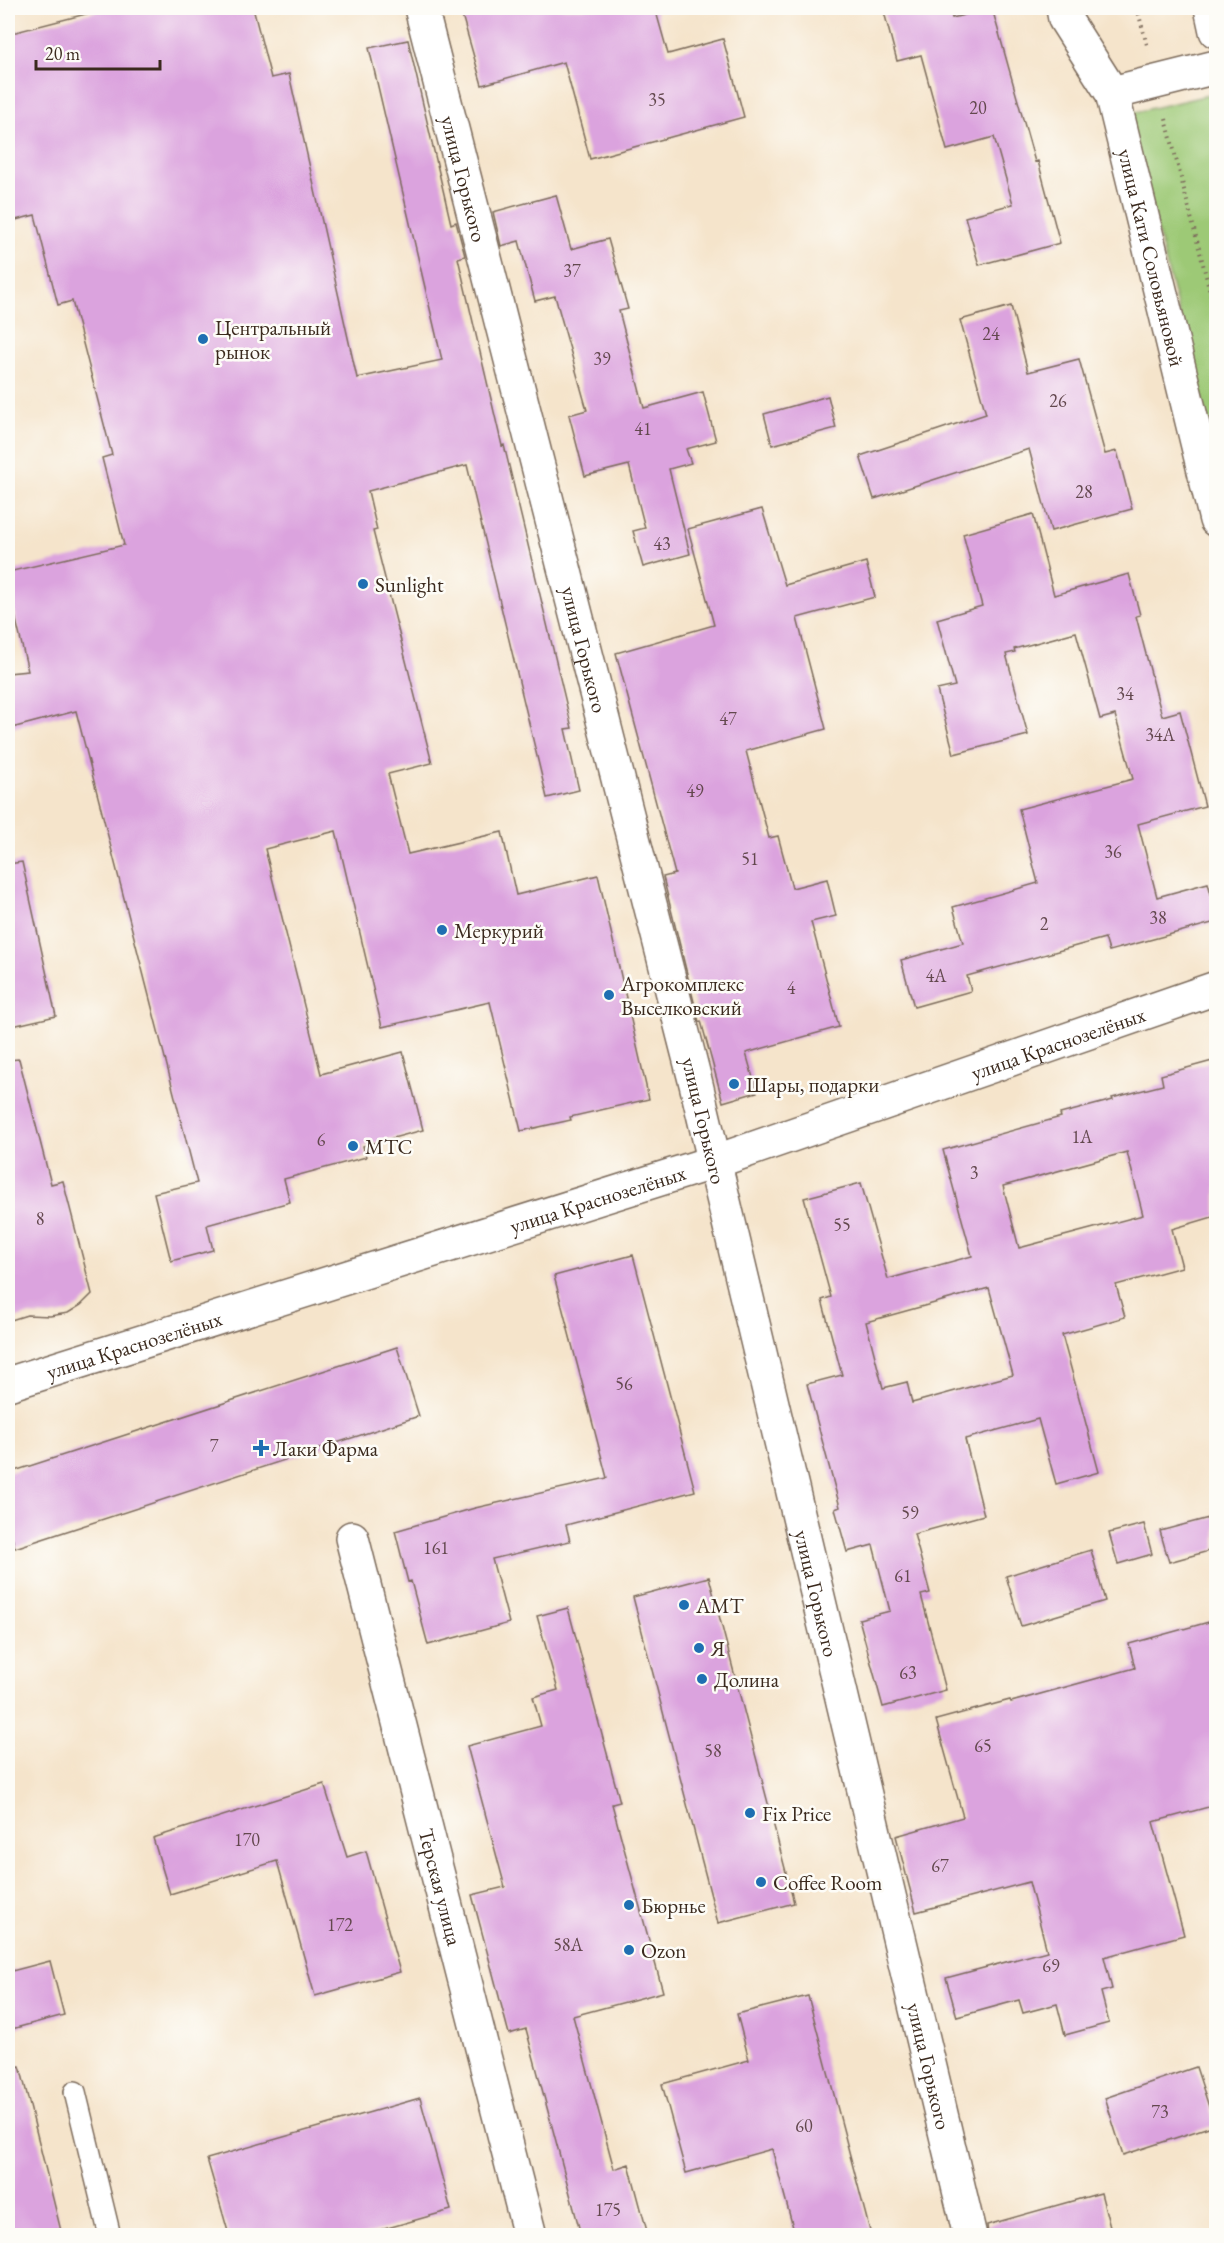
<svg xmlns="http://www.w3.org/2000/svg" width="1224" height="2243" font-family="'EB Garamond',serif">
<style>
.green{fill:#9dc976;stroke:#6c7a4a;stroke-width:1.5}
.building{fill:#dba3de;fill-rule:evenodd}
.lines{fill:none;stroke-linecap:round;stroke-linejoin:round}
.service-casing{stroke:#7c6b5b;stroke-width:24}
.minor-casing{stroke:#7c6b5b;stroke-width:36}
.path{stroke:#7c6b5b;stroke-width:4;stroke-dasharray:1.5 4.5;stroke-linecap:butt}
.service{stroke:#fff;stroke-width:21}
.minor{stroke:#fff;stroke-width:33}
.poi-dot{fill:#1f6fb2;stroke:#fdfcf7;stroke-width:2}
.labels{text-anchor:middle;dominant-baseline:central;stroke-width:5;stroke-linejoin:round;paint-order:stroke}
.number-label{font-size:18px;fill:#63484e}
.street-label{font-size:21px;fill:#3b2a1e;stroke:#fdfcf7}
.poi-label{font-size:21px;fill:#3b2a1e;stroke:#fdfcf7;text-anchor:start}
</style>
<rect width="100%" height="100%" fill="#fdfcf7"/>
<filter id="ink" filterUnits="userSpaceOnUse"><feTurbulence type="fractalNoise" baseFrequency=".0167" numOctaves="2"/><feDisplacementMap in="SourceGraphic" scale="12" xChannelSelector="R" yChannelSelector="G"/><feConvolveMatrix kernelMatrix="1 2 1 2 8 2 1 2 1" color-interpolation-filters="sRGB"/></filter>
<filter id="wash" filterUnits="userSpaceOnUse"><feTurbulence type="fractalNoise" baseFrequency=".008" numOctaves="4" result="noise"/><feDisplacementMap in="SourceGraphic" scale="24" xChannelSelector="R" yChannelSelector="G"/><feGaussianBlur stdDeviation="1.35" result="paint"/><feColorMatrix in="noise" values="0 0 0 0 0 0 0 0 0 0 0 0 0 0 0 0 0 1.4 0 .05"/><feComposite in="paint" operator="in"/></filter>
<g filter="url(#wash)">
<rect width="100%" height="100%" fill="#f5e4cb"/>
<path class="green" d="M1213,94l3,13v348l-89,-341z"/>
<g id="blocks">
<path class="building" d="M109,8h144l18,70 18,-4 68,304 85,-18 -73,-312 39,-8 43,184 5,-2 9,34 -7,2 44,188 2,-1 68,283 -7,1 14,61 -32,8 -80,-333 -99,26 9,39 -4,1 59,232 -44,11 20,80 94,-22 14,63 82,-20 51,224 -79,18 1,3 -50,11 -31,-129 -108,25 -46,-196 -71,18 56,225 82,-22 20,78 -60,16 3,11 -82,22 6,23 -83,23 6,25 -42,11 -17,-68 43,-10 -121,-472 -68,18v-56l20,-2 -20,-85v-14l116,-27 -22,-87 10,-3 -40,-154 -14,4 -23,-90 -27,7v-188z
M460,8h195l13,46 55,-15 21,78 -154,42 -26,-97 -82,23z
M883,8h66l3,10 40,-10 43,154 3,-1 22,82 -81,22 -14,-48 48,-13 -19,-67 -47,13 -26,-95 -24,6z
M556,195l15,54 37,-10 20,70 -9,2 25,97 59,-16 13,49 -30,8 5,14 -22,6 21,85 -47,13 -10,-36 12,-3 -16,-63 -44,11 -16,-61 18,-5 -32,-114 -20,5 -16,-60 -18,5 -8,-34z
M1011,306l17,66 51,-13 26,95 12,-3 15,58 -81,22 -22,-82 -155,50 -14,-43 126,-42 -26,-94z
M828,396l8,32 -64,17 -8,-31z
M762,509l23,76 81,-23 9,35 -78,21 29,111 -80,22 23,87 9,-2 14,52 35,-9 9,37 -25,6 28,105 -93,26 11,39 -34,10 -22,-81 -2,1 -36,-145 12,-3 -59,-221 98,-28 -26,-96z
M1033,514l21,81 75,-21 11,41 -4,1 26,100 18,-5 25,95 -67,18 19,73 51,-14 8,29v10l-107,29 -4,-13 -138,38 4,15 -57,16 -13,-47 62,-17 -10,-36 85,-24 -19,-74 114,-30 -18,-64 -15,4 -24,-87 -62,17 1,3 -9,2 22,81 -74,19 -17,-64 18,-4 -18,-67 45,-13 -19,-72z
M22,862l34,154 -48,11v-163z
M19,1059l32,125 12,-3 29,113 -11,11 -13,8 -18,3 -23,-1 -19,6v-261z
M1216,1060v156l-44,13 10,38 -66,18 9,32 -63,18 37,137 -43,12 -18,-65 -73,20 19,76 -70,19 16,59 -9,2 25,95 -63,17 -24,-88 31,-8 -17,-66 -26,7 -12,-43 5,-2 -33,-123 35,-9 -20,-75 9,-3 -27,-99 57,-15 27,96 84,-23 -29,-106 118,-33 -1,-3 53,-14 -1,-2 51,-13 -2,-10zM1127,1152l16,63 -124,33 -16,-62zM989,1288l24,87 -101,28 -5,-21 -24,6 -17,-66z
M633,1255l62,236 -129,34 4,16 -78,18 17,64 -81,22 -17,-64 -3,1 -13,-51 80,-23 132,-30 -53,-202z
M397,1347l22,69 -404,132 -7,-25v-50z
M1216,1516v33l-47,13 -9,-31z
M1144,1524l8,30 -34,10 -9,-31z
M1091,1550l14,51 -84,25 -15,-50z
M709,1577l85,326 -76,20 -85,-326z
M568,1608l52,194 -8,2 51,188 -90,24 41,153 15,-5 19,71h-67l-55,-206 -17,5 -37,-139 33,-8 -38,-141 74,-20 -8,-29 25,-7 -21,-74z
M1216,1620v185l-63,17 31,113 -80,22 8,32 -11,3 8,31 -44,12 -8,-31 -34,9 -4,-13 -62,17 -11,-39 101,-27 -18,-69 -113,30 -20,-76 67,-19 -27,-97 74,-20 1,2 124,-34 -6,-24z
M324,1784l23,73 19,-6 34,121 -85,24 -38,-135 -107,33 -17,-56z
M50,1961l14,54 -56,15v-58z
M808,1996l63,239h-76l-23,-86 -86,24 -24,-89 87,-24 -12,-46z
M20,2066l42,169h-54v-168z
M1196,2067l19,58 -92,30 -18,-57z
M420,2098l31,112 -88,25h-134l-22,-76z
M1101,2193l11,42h-124l-1,-10z"/>
</g>
</g>
<g filter="url(#ink)">
<use href="#blocks" fill-opacity="0" stroke="#7c6b5b" stroke-width="1.5"/>
<g class="lines">
<g class="service-casing">
<path id="service" d="M75,2092l35,144"/>
</g>
<g class="minor-casing">
<g id="minor">
<path id="s1" d="M421,8l275,1076 274,1152"/>
<path id="s2" d="M1063,8l2,11 47,74 104,427"/>
<path d="M1211,8l5,23"/>
<path d="M1112,93l104,-26"/>
<path id="s3" d="M8,1384l706,-222 502,-174"/>
<path id="s4" d="M352,1538l178,698"/>
</g>
</g>
<path class="path" d="M1137,8l10,37
M1166,119l50,196"/>
<use href="#service" class="service"/>
<use href="#minor" class="minor"/>
</g>
</g>
<g class="poi-dot">
<circle cx="203" cy="339" r="6"/>
<circle cx="363" cy="584" r="6"/>
<circle cx="442" cy="930" r="6"/>
<circle cx="609" cy="995" r="6"/>
<circle cx="734" cy="1084" r="6"/>
<circle cx="353" cy="1146" r="6"/>
<path d="M258 1439h6v6h6v6h-6v6h-6v-6h-6v-6h6z"/>
<circle cx="684" cy="1605" r="6"/>
<circle cx="699" cy="1648" r="6"/>
<circle cx="702" cy="1679" r="6"/>
<circle cx="750" cy="1813" r="6"/>
<circle cx="761" cy="1882" r="6"/>
<circle cx="629" cy="1905" r="6"/>
<circle cx="629" cy="1950" r="6"/>
</g>
<g class="labels">
<g class="number-label">
<text x="657" y="99">35</text>
<text x="978" y="107">20</text>
<text x="572" y="270">37</text>
<text x="991" y="333">24</text>
<text x="602" y="358">39</text>
<text x="1058" y="400">26</text>
<text x="643" y="428">41</text>
<text x="1084" y="491">28</text>
<text x="662" y="543">43</text>
<text x="1125" y="693">34</text>
<text x="728" y="718">47</text>
<text x="1160" y="734">34А</text>
<text x="695" y="790">49</text>
<text x="1113" y="851">36</text>
<text x="750" y="858">51</text>
<text x="1158" y="917">38</text>
<text x="1044" y="923">2</text>
<text x="936" y="975">4А</text>
<text x="791" y="987">4</text>
<text x="1082" y="1136">1А</text>
<text x="321" y="1139">6</text>
<text x="974" y="1172">3</text>
<text x="40" y="1218">8</text>
<text x="842" y="1224">55</text>
<text x="624" y="1383">56</text>
<text x="214" y="1445">7</text>
<text x="910" y="1512">59</text>
<text x="436" y="1547">161</text>
<text x="903" y="1575">61</text>
<text x="908" y="1672">63</text>
<text x="983" y="1745">65</text>
<text x="713" y="1750">58</text>
<text x="247" y="1839">170</text>
<text x="940" y="1865">67</text>
<text x="340" y="1924">172</text>
<text x="568" y="1944">58А</text>
<text x="1051" y="1965">69</text>
<text x="1160" y="2111">73</text>
<text x="804" y="2125">60</text>
<text x="608" y="2209">175</text>
</g>
<g class="street-label">
<text stroke="none"><textPath href="#s1" startOffset="176">улица Горького</textPath></text>
<text stroke="none"><textPath href="#s2" startOffset="268">улица Кати Соловьяновой</textPath></text>
<text stroke="none"><textPath href="#s1" startOffset="662">улица Горького</textPath></text>
<text stroke="none"><textPath href="#s3" startOffset="1104">улица Краснозелёных</textPath></text>
<text stroke="none"><textPath href="#s1" startOffset="1148">улица Горького</textPath></text>
<text stroke="none"><textPath href="#s3" startOffset="618">улица Краснозелёных</textPath></text>
<text stroke="none"><textPath href="#s3" startOffset="132">улица Краснозелёных</textPath></text>
<text stroke="none"><textPath href="#s1" startOffset="1634">улица Горького</textPath></text>
<text stroke="none"><textPath href="#s4" startOffset="360">Терская улица</textPath></text>
<text stroke="none"><textPath href="#s1" startOffset="2120">улица Горького</textPath></text>
</g>
<g class="poi-label">
<text x="215" y="327">Центральный<tspan x="215" dy="24">рынок</tspan></text>
<text x="375" y="584">Sunlight</text>
<text x="454" y="930">Меркурий</text>
<text x="621" y="983">Агрокомплекс<tspan x="621" dy="24">Выселковский</tspan></text>
<text x="746" y="1084">Шары, подарки</text>
<text x="365" y="1146">МТС</text>
<text x="273" y="1448">Лаки Фарма</text>
<text x="696" y="1605">АМТ</text>
<text x="711" y="1648">Я</text>
<text x="714" y="1679">Долина</text>
<text x="762" y="1813">Fix Price</text>
<text x="773" y="1882">Coffee Room</text>
<text x="641" y="1905">Бюрнье</text>
<text x="641" y="1950">Ozon</text>
</g>
</g>
<rect width="1224" height="2243" fill="none" stroke="#fdfcf7" stroke-width="30"/>
<path d="M36 60v9h124v-9" fill="none" stroke="#3b2a1e" stroke-width="3"/>
<text x="45" y="60" font-size="18" fill="#3b2a1e" stroke="#fdfcf7" stroke-width="4.5" paint-order="stroke">20 m</text>
</svg>
